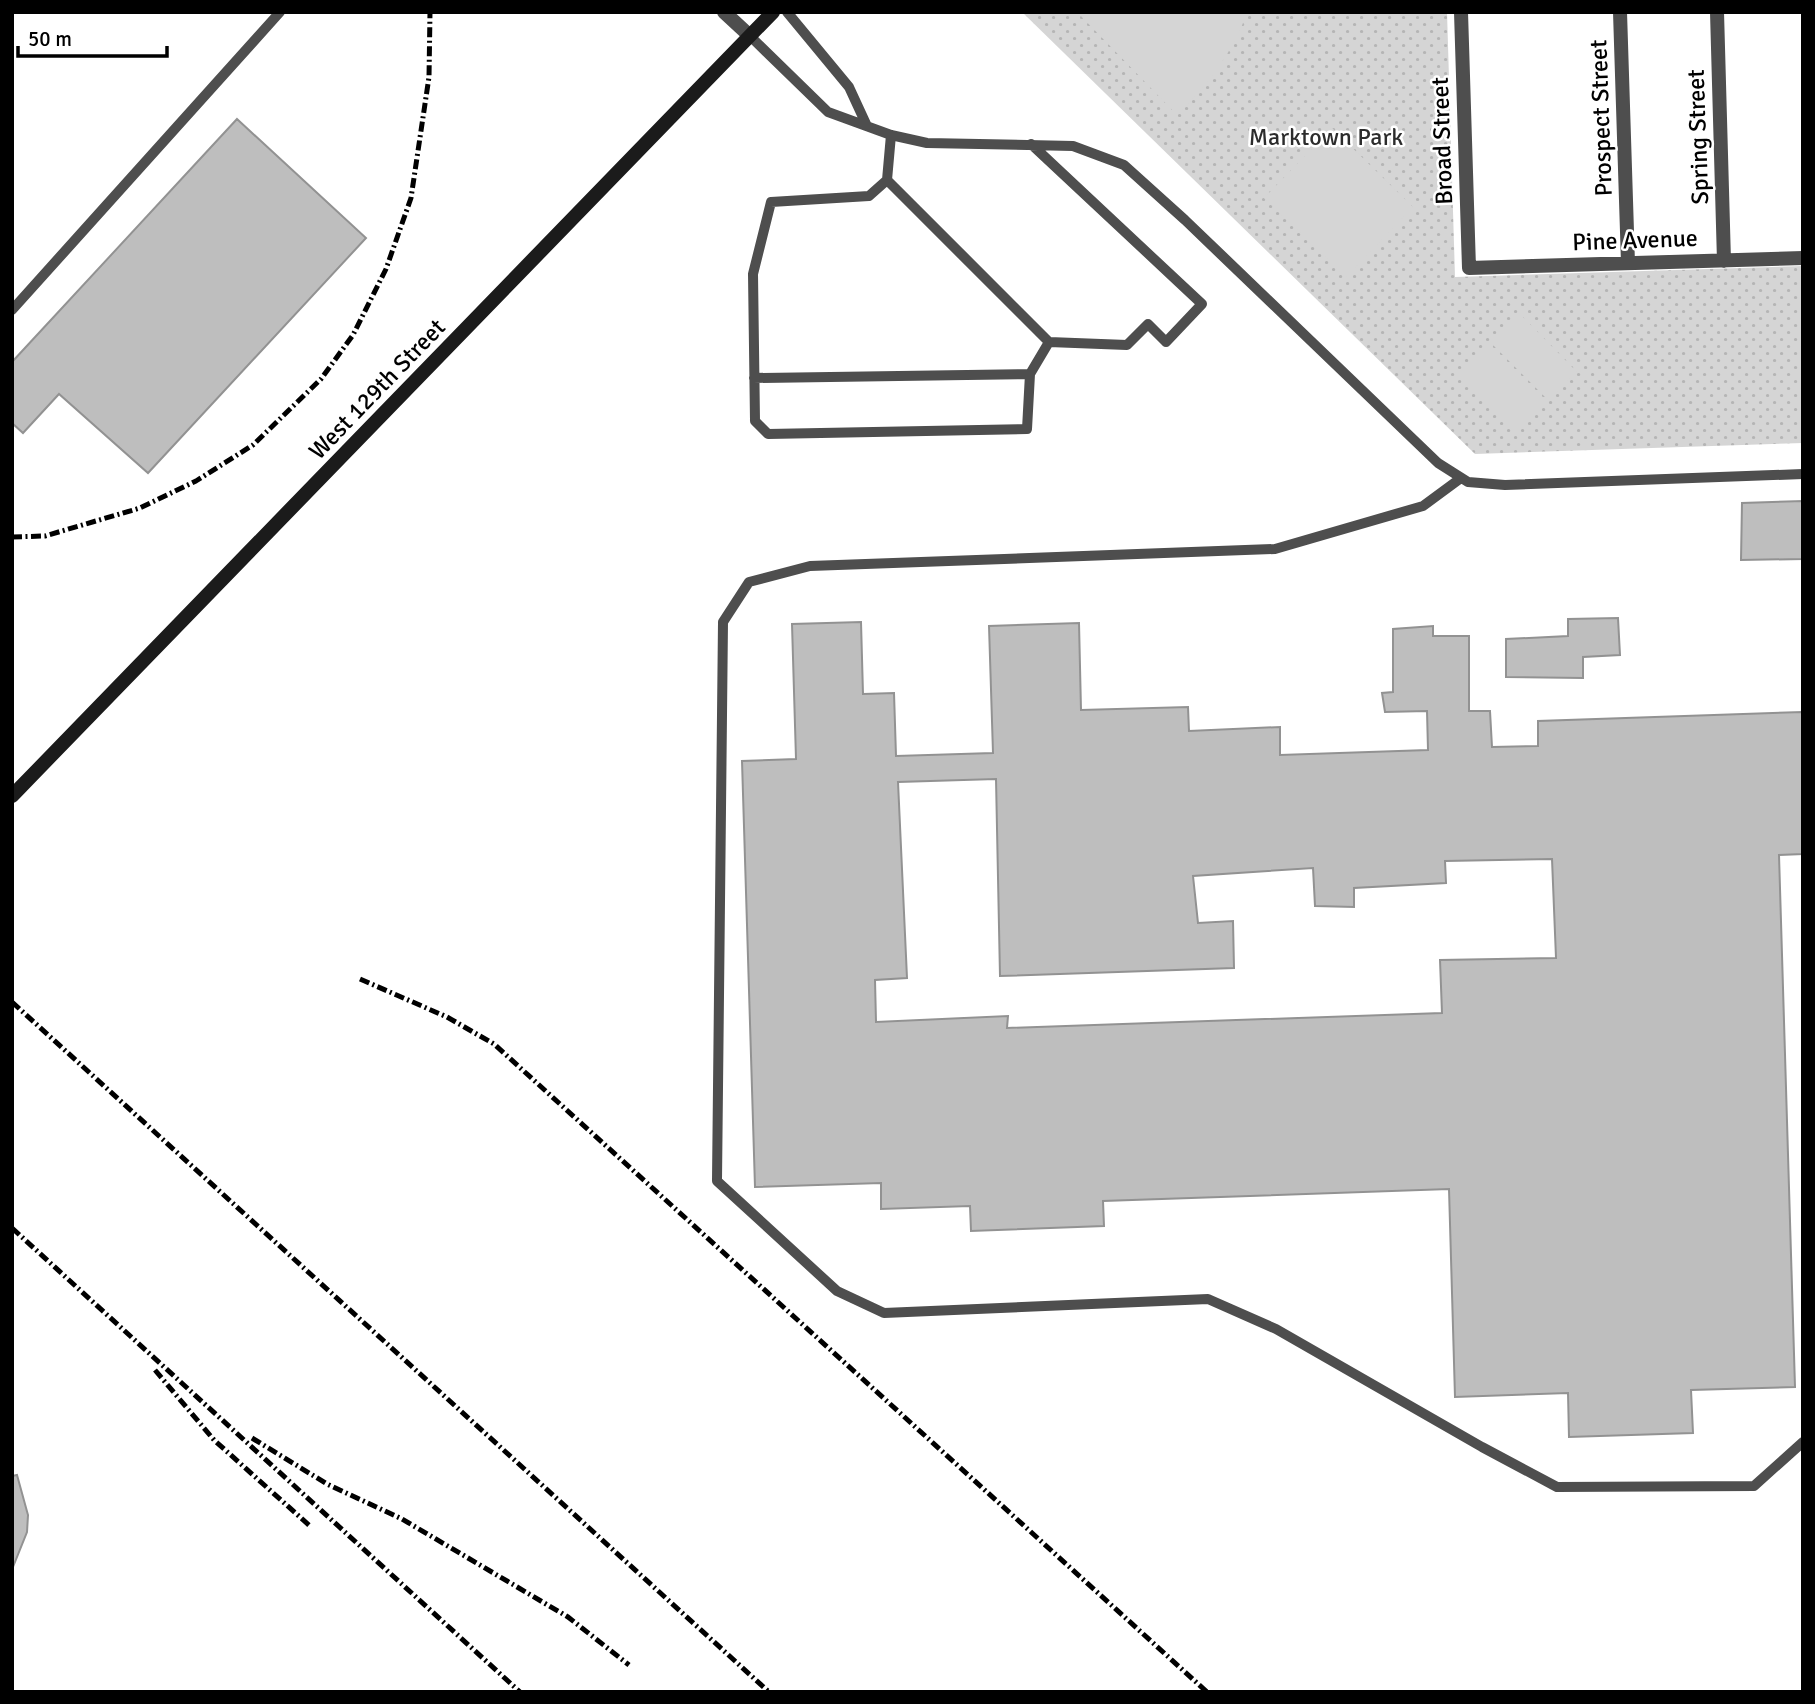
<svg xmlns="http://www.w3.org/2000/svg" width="1815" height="1704" font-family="Signika,sans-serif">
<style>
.grass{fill:url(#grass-dots)}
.pitch{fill:#d5d5d5}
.building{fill:#bebebe;stroke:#929292;stroke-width:2;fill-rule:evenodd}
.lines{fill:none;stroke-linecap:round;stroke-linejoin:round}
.service{stroke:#4e4e4e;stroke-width:10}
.minor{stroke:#4e4e4e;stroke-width:14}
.secondary{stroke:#1b1b1b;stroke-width:14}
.rail{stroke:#000;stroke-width:5;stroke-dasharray:10 3.5 2 3.5;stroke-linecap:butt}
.labels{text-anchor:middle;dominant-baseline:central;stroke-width:5;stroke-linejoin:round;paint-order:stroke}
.street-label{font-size:24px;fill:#000;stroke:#fff}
.park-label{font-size:24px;fill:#2c2c2c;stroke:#fff}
</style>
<defs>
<pattern id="grass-dots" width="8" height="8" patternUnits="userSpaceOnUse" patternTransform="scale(1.75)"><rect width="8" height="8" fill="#d5d5d5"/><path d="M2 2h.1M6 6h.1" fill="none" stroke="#b5b5b5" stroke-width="1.8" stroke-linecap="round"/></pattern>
</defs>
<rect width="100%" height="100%" fill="#fff"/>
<path class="grass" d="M1022,12h425l8,265 348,-11v177l-328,11z"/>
<path class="pitch" d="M1077,12h170c-13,40 -41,74 -70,103z
M1332,128l81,79 -67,70 -82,-79z
M1519,313l58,59 -29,28 -58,-58z
M1487,346l58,58 -29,29 -58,-58z"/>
<path class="building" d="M237,119l129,119 -218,235 -89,-79 -36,39 -11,-10v-61z
M1803,501v58l-62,1 1,-57z
M1618,618l2,37 -37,2v21l-77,-1v-38l62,-3v-17z
M861,622l2,72 31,-1 2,63 97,-3 -4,-127 90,-3 2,87 107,-3 1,24 91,-4v28l148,-5 -1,-39 -42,1 -3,-19 11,-1v-63l40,-3v10h36v75h21l2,36 46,-1v-25l264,-9 1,142 -24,1 16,532 -104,3 2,43 -124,4 -1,-44 -113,4 -6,-208 -346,12 1,25 -133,5 -1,-25 -89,3v-26l-126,4 -13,-426 54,-2 -4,-135zM996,779l4,197 234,-8 -1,-47 -35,2 -5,-47 120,-8 2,38 39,1v-19l92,-5 -1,-22 107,-2 4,99 -116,2 2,53 -435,15 1,-12 -132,6 -1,-42 32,-2 -9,-196z
M17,1475l11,40 -1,17 -14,35 -1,-91z"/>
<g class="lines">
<path class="service" d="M787,12l62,75 18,39
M751,37l77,75 63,23 36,8 146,3 51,19 61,55 253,243 30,19 37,3 298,-11
M1031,144l171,160 -36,38 -18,-18 -21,21 -78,-3
M887,180l-18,16 -98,6 -18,72 2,147 13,13 259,-5 3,-55 19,-32 -162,-162 4,-45
M12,310l268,-298
M754,378l276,-4
M1461,478l-38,28 -148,43 -465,17 -61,16 -26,40 -6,559 120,110 47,22 324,-14 68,30 206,118 75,40 197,-1 49,-44"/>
<path class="minor" d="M724,12l27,25
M1461,12l8,256 334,-10
M1620,12l8,251
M1717,12l7,249"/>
<path class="secondary" d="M12,796l761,-784"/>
<path class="rail" d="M12,537l33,-1 95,-28 56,-27 57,-36 68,-66 32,-44 33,-66 25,-71 18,-121 1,-65
M360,979l87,38 47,27 713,648
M12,1002l757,690
M12,1228l508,464
M155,1370l59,70 96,86
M252,1438l75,46 75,35 166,98 61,48"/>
</g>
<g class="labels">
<g class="street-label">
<text transform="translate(1601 118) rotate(-92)">Prospect Street</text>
<text transform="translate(1698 137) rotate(-92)">Spring Street</text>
<text transform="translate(1442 141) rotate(-92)">Broad Street</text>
<text transform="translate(1635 240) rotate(-2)">Pine Avenue</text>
<text transform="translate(377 389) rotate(-46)">West 129th Street</text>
</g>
<g class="park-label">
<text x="1326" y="137">Marktown Park</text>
</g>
</g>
<rect width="1815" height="1704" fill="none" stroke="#000000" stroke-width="28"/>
<path d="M18 46v10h149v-10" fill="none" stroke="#000000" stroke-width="3.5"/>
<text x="28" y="46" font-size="21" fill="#000000" stroke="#ffffff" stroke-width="5" paint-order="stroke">50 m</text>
</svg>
